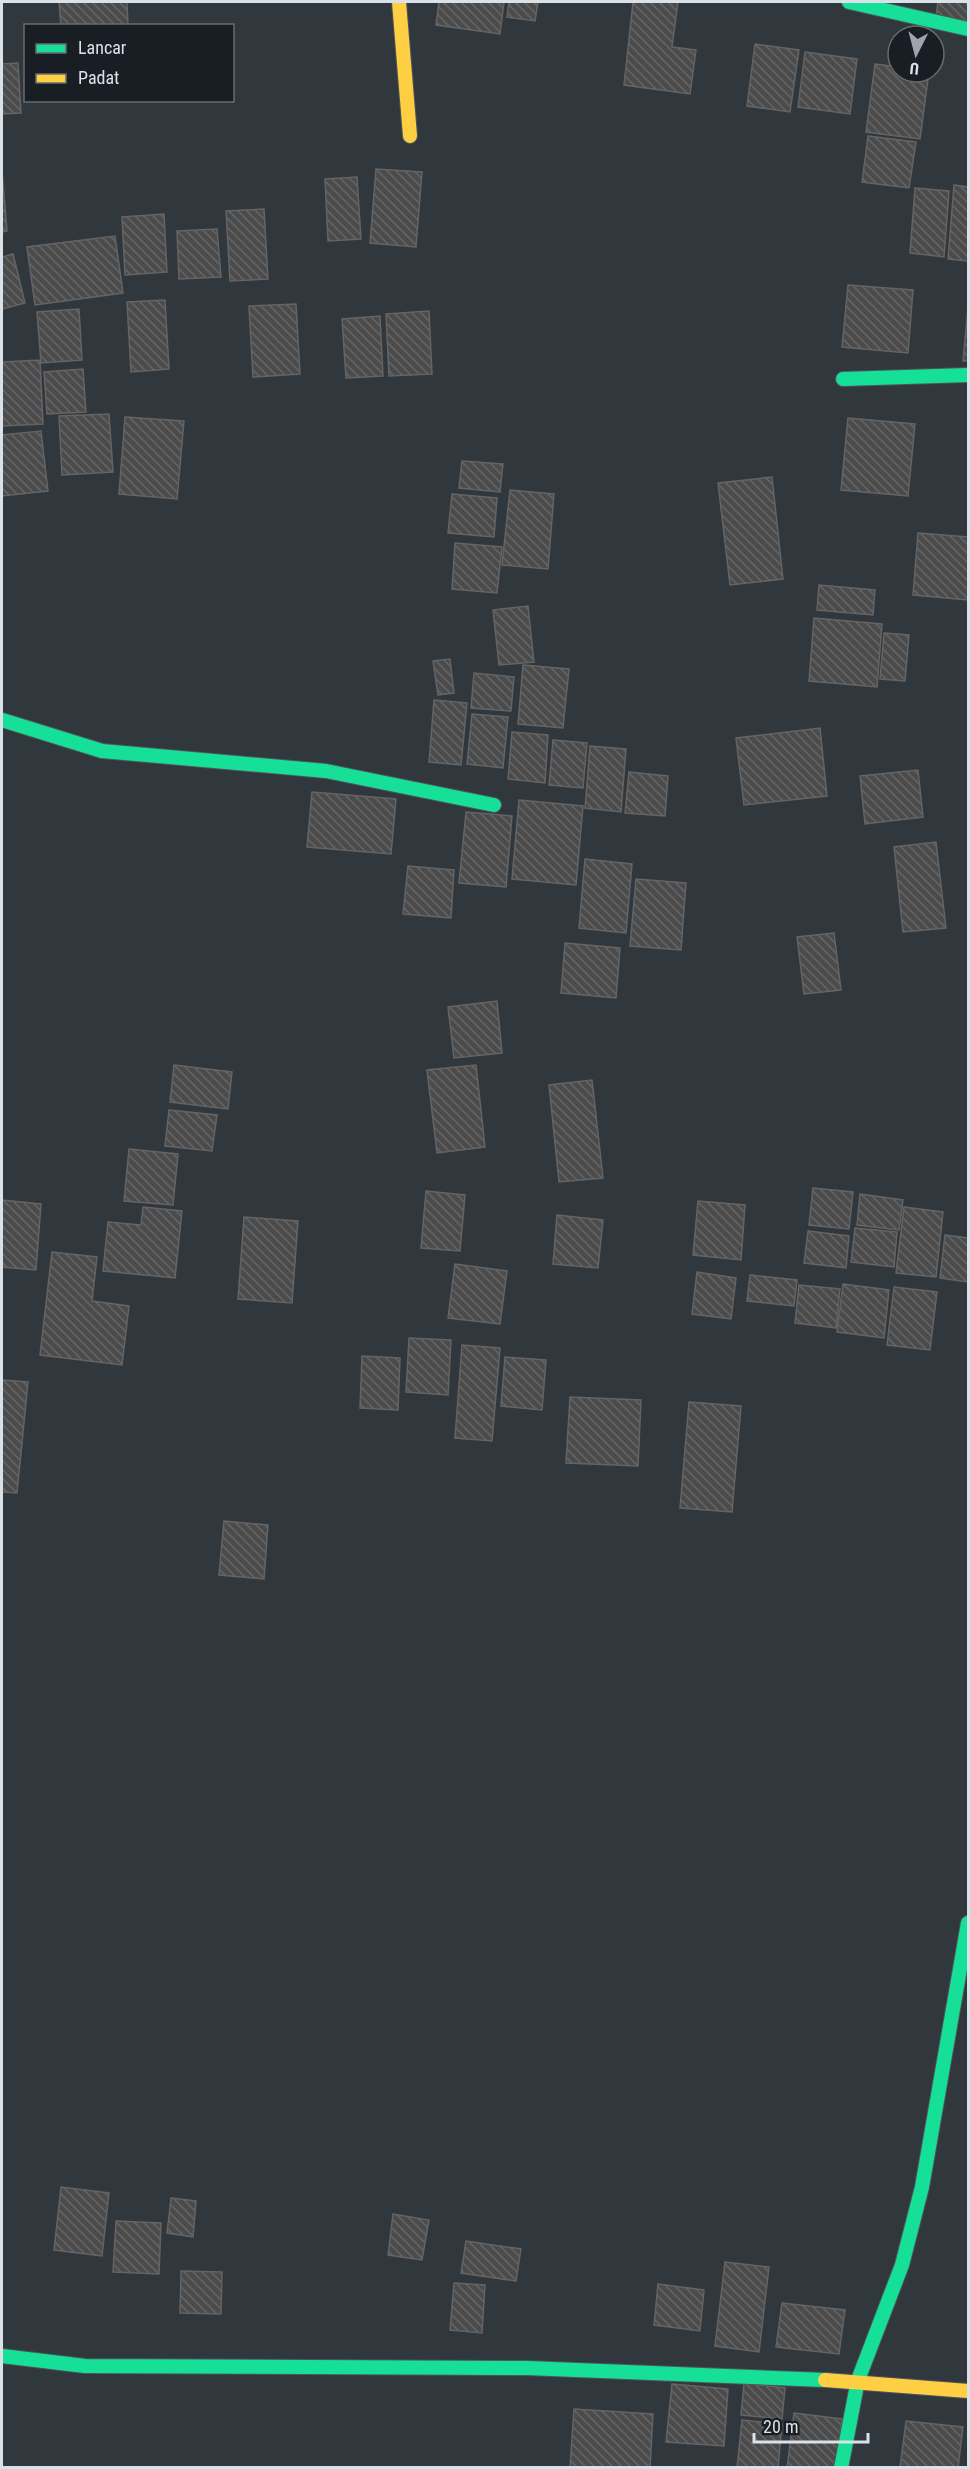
<svg xmlns="http://www.w3.org/2000/svg" width="970" height="2469" font-family="'Roboto Condensed',sans-serif">
<style>
.building{fill:url(#building-back-hatch);stroke:#646465;stroke-width:1.5}
.lines{fill:none;stroke-linecap:round;stroke-linejoin:round}
.fast-casing{stroke:#4f555b;stroke-width:16}
.slow-casing{stroke:#4f555b;stroke-width:16}
.fast{stroke:#16e098;stroke-width:14}
.slow{stroke:#ffcf43;stroke-width:14}
</style>
<defs>
<pattern id="building-back-hatch" width="6" height="6" patternUnits="userSpaceOnUse" patternTransform="scale(1.5)"><rect width="6" height="6" fill="#4c4b4c"/><path d="M-1 5l2 2M0 0l6 6M5-1l2 2" fill="none" stroke="#656566"/></pattern>
</defs>
<rect width="100%" height="100%" fill="#30373d"/>
<path class="building" d="M59,2h68l1,24h-67z
M439,2h65l-4,32 -64,-9z
M509,2h29l-3,19 -28,-4z
M633,2h45l-6,45 24,3 -6,44 -66,-9z
M938,2h30v20l-32,-5z
M755,44l44,6 -9,62 -43,-6z
M805,52l52,7 -7,55 -52,-7z
M18,63l3,50 -19,1v-50z
M875,64l23,3v5h31l-9,67 -54,-7z
M868,136l48,6 -7,46 -47,-6z
M376,169l46,3 -6,75 -46,-4z
M2,171l5,60 -5,1z
M357,177l4,62 -33,2 -3,-62z
M954,185l14,2v74l-20,-2z
M915,188l34,3 -5,66 -34,-4z
M264,209l4,70 -38,2 -4,-70z
M164,214l3,58 -42,3 -3,-58z
M217,229l4,48 -42,2 -2,-48z
M115,236l8,57 -88,12 -8,-58z
M13,254l12,49 -23,6v-52z
M848,285l65,5 -5,63 -66,-6z
M165,300l4,69 -38,3 -4,-70z
M296,304l4,70 -47,3 -4,-71z
M968,308v53h-5z
M79,309l3,51 -41,3 -4,-51z
M429,311l3,63 -43,2 -3,-62z
M380,316l3,60 -37,2 -4,-59z
M40,360l3,64 -41,2v-64z
M83,369l3,43 -39,2 -3,-42z
M109,414l4,58 -51,3 -3,-59z
M125,417l59,4 -7,78 -58,-5z
M848,418l67,6 -7,72 -67,-6z
M41,431l7,60 -46,5v-61z
M462,461l41,3 -3,28 -41,-4z
M772,477l11,102 -53,6 -12,-102z
M510,490l44,4 -6,75 -46,-4z
M452,494l45,4 -3,39 -46,-4z
M918,533l50,4v63l-55,-5z
M455,543l47,4 -5,46 -45,-4z
M819,585l56,5 -2,25 -56,-5z
M528,606l6,56 -35,3 -6,-55z
M814,618l68,6 -5,63 -68,-6z
M884,633l25,2 -4,46 -25,-2z
M450,659l4,34 -16,2 -5,-34z
M523,665l46,4 -6,59 -45,-4z
M474,673l40,4 -3,34 -40,-3z
M434,700l33,3 -6,62 -32,-3z
M472,714l36,3 -5,51 -36,-4z
M820,728l7,68 -83,9 -8,-67z
M512,732l36,3 -3,48 -37,-4z
M553,740l34,3 -4,45 -34,-3z
M590,746l36,3 -5,63 -36,-4z
M918,770l5,47 -58,7 -5,-48z
M629,772l39,4 -3,40 -40,-3z
M312,792l84,7 -5,55 -84,-7z
M519,800l64,6 -7,79 -64,-6z
M466,812l46,4 -6,71 -47,-4z
M936,842l10,86 -43,4 -9,-85z
M585,859l47,5 -6,69 -47,-5z
M408,866l46,4 -3,48 -48,-4z
M636,879l50,4 -5,67 -51,-4z
M834,933l7,57 -37,4 -7,-57z
M565,943l55,5 -4,50 -55,-5z
M497,1001l5,52 -48,5 -6,-51z
M174,1065l58,7 -4,37 -58,-7z
M476,1065l9,82 -48,6 -10,-83z
M592,1080l11,98 -44,4 -10,-97z
M169,1110l48,5 -5,36 -47,-5z
M129,1149l49,5 -5,51 -49,-4z
M813,1188l40,4 -4,37 -40,-4z
M426,1191l39,4 -5,56 -39,-3z
M860,1194l43,6 -4,30 -42,-5z
M2,1200l39,4 -5,66 -34,-3z
M698,1201l47,4 -4,55 -48,-5z
M143,1207l39,4 -7,67 -72,-7 5,-49 33,3z
M904,1207l39,5 -7,65 -40,-4z
M557,1215l46,5 -5,48 -45,-4z
M244,1217l54,4 -6,82 -54,-4z
M855,1228l42,4 -3,35 -43,-5z
M808,1231l41,5 -3,32 -42,-5z
M945,1235l23,3v44l-28,-4z
M52,1252l45,5 -5,44 37,5 -7,59 -82,-10z
M455,1264l52,7 -7,53 -52,-6z
M697,1272l39,6 -5,41 -39,-5z
M750,1275l47,5 -3,26 -47,-5z
M843,1284l46,6 -5,48 -47,-6z
M799,1285l41,4 -4,39 -41,-5z
M894,1287l43,5 -7,58 -43,-5z
M409,1338l42,2 -3,55 -42,-3z
M462,1345l38,3 -8,93 -37,-3z
M362,1356l38,2 -2,52 -38,-2z
M505,1357l41,3 -4,50 -41,-4z
M2,1380l26,2 -11,111 -15,-1z
M570,1397l71,3 -3,66 -72,-3z
M689,1402l52,4 -9,106 -52,-4z
M224,1521l44,4 -4,54 -45,-4z
M61,2187l48,6 -7,63 -48,-6z
M171,2198l25,3 -3,36 -26,-4z
M393,2214l36,6 -7,40 -34,-5z
M116,2221l45,2 -2,51 -46,-2z
M466,2241l55,8 -5,32 -55,-8z
M725,2262l44,5 -10,85 -44,-6z
M181,2271l41,1 -1,42 -41,-1z
M454,2283l31,2 -3,48 -32,-3z
M658,2284l46,6 -4,41 -46,-6z
M782,2303l63,7 -6,44 -63,-7z
M744,2383l41,5 -3,31 -41,-4z
M672,2384l56,5 -4,57 -58,-4z
M574,2409l79,5 -3,54h-80z
M794,2413l48,6 -5,49h-50z
M742,2420l40,4 -4,44h-41z
M906,2421l57,6 -5,41h-58z"/>
<g class="lines">
<g class="fast-casing">
<path id="fast" d="M849,2l119,27
M843,379l125,-4
M2,720l100,31 224,20 168,34
M2,2356l83,10 442,2 298,12
M841,2468l17,-88 44,-115 20,-78 46,-264"/>
</g>
<g class="slow-casing">
<path id="slow" d="M399,2l11,134
M825,2380l143,11"/>
</g>
<use href="#fast" class="fast"/>
<use href="#slow" class="slow"/>
</g>
<rect width="970" height="2469" fill="none" stroke="#d9e2e9" stroke-width="6"/>
<rect x="24" y="24" width="210" height="78" fill="#181e23" stroke="#656c72" stroke-width="1.5"/>
<rect x="36" y="44" width="30" height="9" fill="#16e098" stroke="#656c72" stroke-width="1.5"/>
<text x="78" y="54" font-size="18" fill="#d9e2e9">Lancar</text>
<rect x="36" y="74" width="30" height="9" fill="#ffcf43" stroke="#656c72" stroke-width="1.5"/>
<text x="78" y="84" font-size="18" fill="#d9e2e9">Padat</text>
<g transform="translate(916 54) rotate(186)"><circle r="28" fill="#181e23" stroke="#656c72" stroke-width="1.5"/>
<path d="M0-4.5L10 22L0 15L-10 22Z" fill="#9ea6ad"/>
<text y="-9" font-size="16" font-weight="bold" text-anchor="middle" fill="#d9e2e9">U</text>
</g>
<path d="M754 2433v9h114v-9" fill="none" stroke="#d9e2e9" stroke-width="3"/>
<text x="763" y="2433" font-size="18" fill="#d9e2e9" stroke="#181e23" stroke-width="4.5" paint-order="stroke">20 m</text>
</svg>
